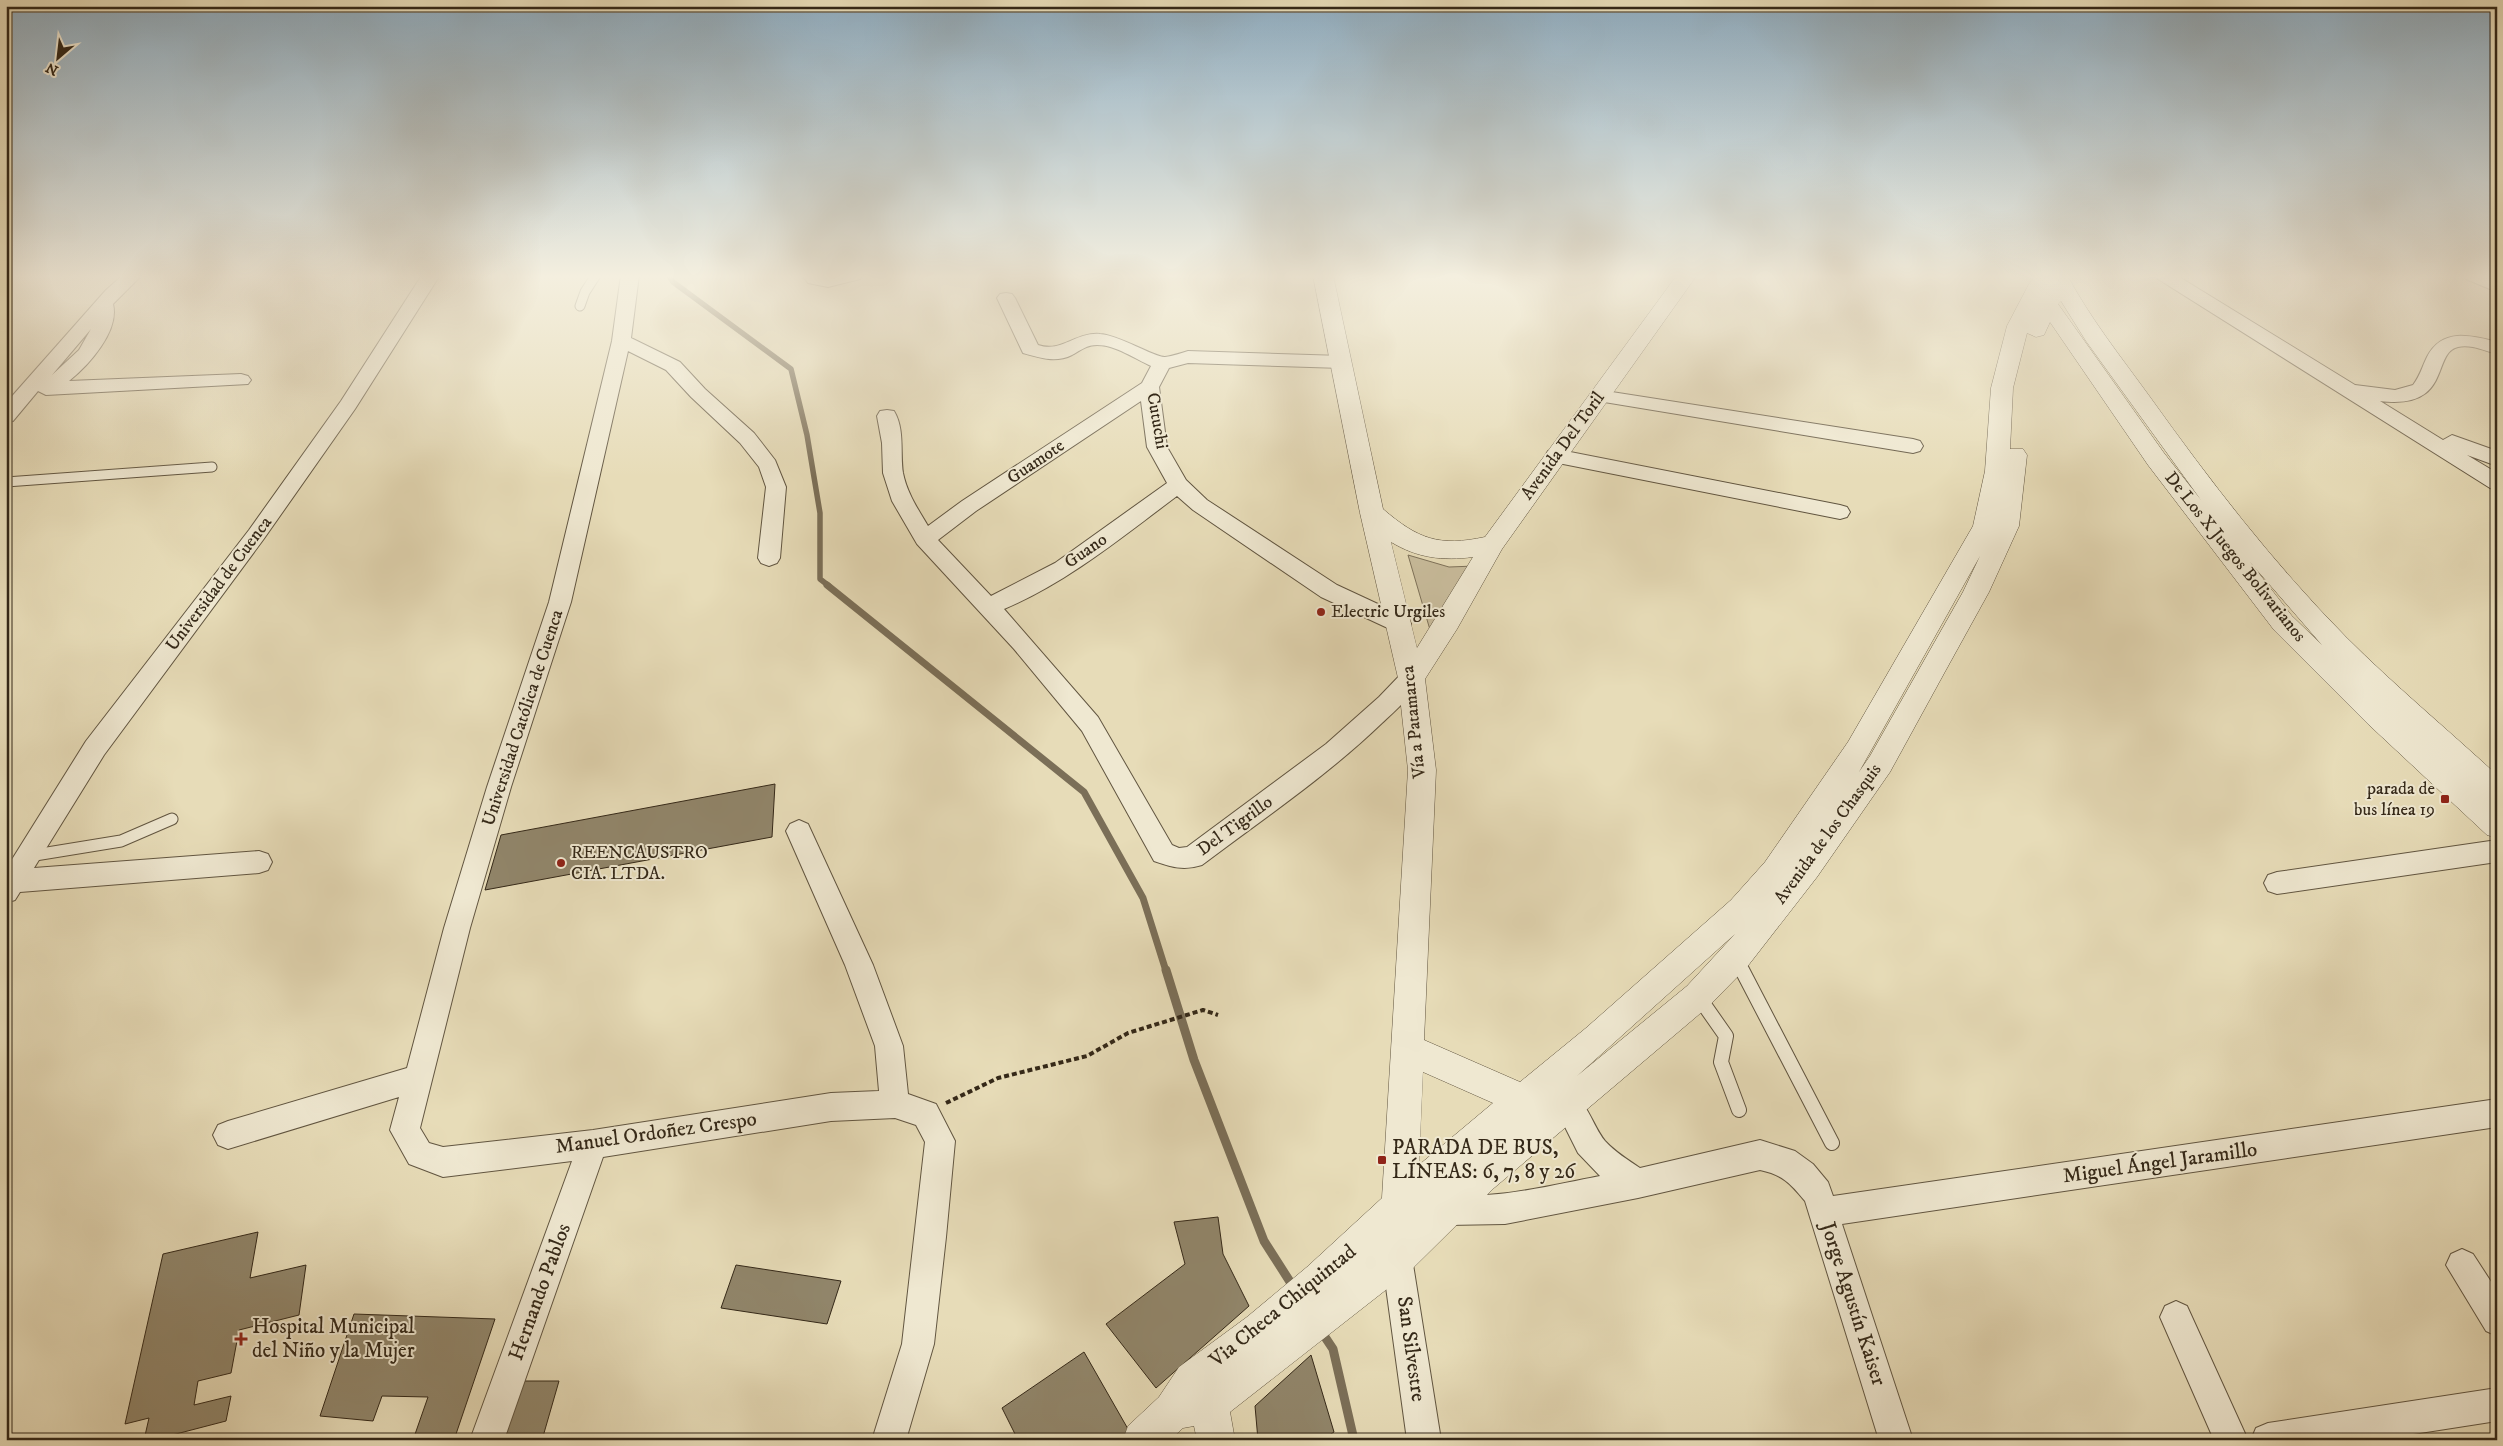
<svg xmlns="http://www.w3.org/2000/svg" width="2503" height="1446" font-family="'IM FELL DW Pica',serif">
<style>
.green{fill:#c9bd9d;stroke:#7e725a}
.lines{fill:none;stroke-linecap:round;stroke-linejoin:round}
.stream-far2{stroke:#7b6f58;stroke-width:5.5}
.stream-far1{stroke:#7b6f58;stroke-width:7}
.stream{stroke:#7b6f58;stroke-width:9}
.building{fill:#91866b;stroke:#342818}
.service-far2-casing{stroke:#615540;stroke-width:11}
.service-far1-casing{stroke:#615540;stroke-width:13}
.service-casing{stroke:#615540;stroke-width:16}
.minor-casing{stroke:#615540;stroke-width:2}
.tertiary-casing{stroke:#615540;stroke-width:1}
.path{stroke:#342818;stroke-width:4;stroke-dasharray:5 3;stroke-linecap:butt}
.service-far2{stroke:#efe8d1;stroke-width:9}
.service-far1{stroke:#efe8d1;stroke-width:11}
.service{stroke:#efe8d1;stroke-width:14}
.minor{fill:#efe8d1;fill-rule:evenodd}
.tertiary{fill:#efe8d1;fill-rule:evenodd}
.poi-dot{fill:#8f2418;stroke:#efe8d1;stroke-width:2}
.labels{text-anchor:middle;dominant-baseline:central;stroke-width:4;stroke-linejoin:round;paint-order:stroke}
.street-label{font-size:18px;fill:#342818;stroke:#efe8d1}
.poi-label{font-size:18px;fill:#342818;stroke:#efe8d1;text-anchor:start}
.near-street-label{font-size:21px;fill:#342818;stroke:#efe8d1}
.near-poi-label{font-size:21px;fill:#342818;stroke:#efe8d1;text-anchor:start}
</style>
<rect width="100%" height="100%" fill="#e7dcb8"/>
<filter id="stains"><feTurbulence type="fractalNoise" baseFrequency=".004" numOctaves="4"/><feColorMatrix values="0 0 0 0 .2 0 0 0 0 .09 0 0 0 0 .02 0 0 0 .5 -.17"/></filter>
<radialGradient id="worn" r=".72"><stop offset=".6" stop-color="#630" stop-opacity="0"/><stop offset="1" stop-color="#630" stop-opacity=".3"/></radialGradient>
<path class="green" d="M1408,555l41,12 26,-1 -42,74z"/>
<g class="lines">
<path class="stream-far2" d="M668,275l5,7 118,87 16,66 13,78v66l9,7"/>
<path class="stream-far1" d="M827,585l257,207 59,106 23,73"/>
<path class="stream" d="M1166,970l28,90 70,181 30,47
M1321,1331l12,18 21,91"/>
</g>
<path class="building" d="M775,784l-3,53 -287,53 16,-55z
M1218,1217l5,37 26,52 -93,82 -50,-64 79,-60 -11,-42z
M258,1232l-8,46 56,-13 -7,50 -60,15 -8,43 -33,8 -4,24 37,-9 -5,25 -73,19h-9l5,-22 -24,6 38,-170z
M736,1265l105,16 -14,43 -106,-16z
M354,1314l141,5 -41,121h-41l15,-43 -46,-1 -9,25 -53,-5z
M1084,1352l48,84 -6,4h-108l-16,-32z
M1311,1355l23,77 -12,8h-64l-3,-34z
M514,1381h45l-17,59h-46z"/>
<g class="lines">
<g class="service-far2-casing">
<path id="service-far2" d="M580,306l5,-14 11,-17
M6,482l206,-15"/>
</g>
<g class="service-far1-casing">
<path id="service-far1" d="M29,856l92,-15 51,-22
M1737,959l6,12"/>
</g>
<g class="service-casing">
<path id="service" d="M1742,970l90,173
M1698,996l28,40 -5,26 18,48"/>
</g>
<g class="minor-casing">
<path id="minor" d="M123,275h19l-29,29c7,27 -25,62 -44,77l172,-7 7,2 3,4 -3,4 -202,11 -8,-4 -25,30 -7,1v-19l100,-113zM91,329l-12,21 -27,25z
M422,275h18l-85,134 -92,131 -159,215 -70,113 225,-17 9,3 4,8 -4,8 -9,3 -239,19 -5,8 -9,3v-34l80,-128 163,-211 92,-129z
M621,275h18l-8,63 49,24 25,27 49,44 21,27 11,27 -6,71 -3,5 -8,3 -8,-3 -3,-5 8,-71 -7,-20 -19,-24 -49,-46 -25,-27 -38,-19 -57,251 -60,185 -41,141 -50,200 9,15 14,4 150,-17 238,-37 48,-2 -4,-45 -30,-81 -59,-134 4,-7 9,-4 9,4 65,141 30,81 5,48 28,10 19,37 -9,96 -12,107 -28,96h-34l30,-96 23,-202 -9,-17 -21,-7 -64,3 -228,36 -99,283h-34l102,-279 -129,16 -34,-13 -19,-34 9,-33 -171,52 -10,-4 -5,-10 5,-10 10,-4 179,-53 37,-140 43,-141 62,-185 63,-261z
M802,275h61l-3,4 -32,8 -20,-4z
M2155,275h21l179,110 40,5 18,-5c7,-9 9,-18 14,-28 15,-29 43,-22 70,-15v12c-12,-3 -26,-10 -39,-7 -27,6 -5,63 -78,54l63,39 9,-5 45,16v15l-30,-11 30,18v17l-7,-2 -332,-209z
M2463,275h23l11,5v12l-31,-13z
M1006,293l6,1 3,4 23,47c24,8 37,-13 62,-11 19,1 56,24 65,23 8,-1 16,-4 23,-6l154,5 7,2 2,4 -2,4 -7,2 -154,-5 -19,5 -10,19 8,60 19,33 21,20 130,85 71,33 3,6 -3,6 -8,2 -8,-2 -71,-33 -128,-87 -16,-14c-55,41 -109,86 -173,113l94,108 74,128 7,3 8,-1 139,-103 53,-47 24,-25 8,-3 8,3 4,6c-10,17 -27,32 -41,45 -55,53 -119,96 -180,142 -19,6 -30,2 -48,-4l-72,-130 -68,-82 -97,-105 -25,-43 -9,-28 -1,-30 -5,-27 3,-5 7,-1 7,1c11,18 6,42 9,62 4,20 15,36 25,53l34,-25 180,-118 9,-17c-16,-7 -35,-21 -54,-21 -10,0 -16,5 -25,10 -16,8 -32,3 -49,-2l-26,-55 3,-4zM1141,401l6,46 20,36 -112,80 -64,33 -53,-56 38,-29z
M1599,390l314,49 7,2 3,5 -3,5 -7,2 -321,-53 -3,-4 3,-4z
M1555,449l285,56 7,2 3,5 -3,5 -7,2 -292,-58 -3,-5 3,-5z
M2497,840v22l-220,32 -9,-3 -4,-8 4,-8 9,-3z
M1568,1091c19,8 24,34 37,50 10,11 23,19 35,27l120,-28 35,11 18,13 15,18 5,14 664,-97v28l-655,97 71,216h-34l-74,-239c-15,-18 -22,-26 -45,-31l-122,28 -133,26 -58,1 -16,-8 -4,-11 4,-11 11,-4c35,14 119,-8 158,-15l-22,-23 -24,-48 4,-10z
M1397,1243l11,4 4,11 29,182h-34l-25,-182 4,-11z
M2462,1249l11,5 24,37v45l-11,-5 -40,-66 5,-11z
M2176,1301l11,5 61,134h-34l-54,-123 5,-11z
M2497,1388v33l-122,19h-124l5,-12 12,-5z"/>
</g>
<g class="tertiary-casing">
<path id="tertiary" d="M1313,275h20l50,234c35,30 56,38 102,28l192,-262h20l-195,274 -45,80 -32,50 11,91 -12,270 96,42 66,-54 145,-128 34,-38 83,-120 125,-216 12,-55 6,-83 16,-62 22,-42 7,-9h31c23,43 54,82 83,122 60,84 123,166 196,240 48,48 101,92 151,138v30l-6,-2 6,5v30l-10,-3 -119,-111 -94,-94 -126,-165 -98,-143 -6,13 -8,2 -9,-4 -14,55 -3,61h13l4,6 -8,71 -30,66 -42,76 -57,104 -73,105 -70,90 -38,39 -215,182 -84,83 -180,141 5,28h-38l-3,-14 -11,2 -13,12h-47l5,-14 31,-29 20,-30 68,-50 60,-50 75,-69 26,-428 -10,-92 -38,-165zM2061,301l25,40 115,159 -37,-47 -106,-149zM1391,542c26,16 52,19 82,15l-56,91zM1980,556l-17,36 -93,164 -11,16zM2250,562l72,83 -30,-29zM1735,934l-48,52 -110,90zM1423,1072l70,31 -74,62z"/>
</g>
<path class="path" d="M946,1103l52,-25 89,-22 41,-23 75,-23 15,5"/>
<use href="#service-far2" class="service-far2"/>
<use href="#service-far1" class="service-far1"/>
<use href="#service" class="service"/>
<use href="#minor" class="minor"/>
<use href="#tertiary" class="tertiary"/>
</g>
<linearGradient id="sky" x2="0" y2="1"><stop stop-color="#8facbf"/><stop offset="0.58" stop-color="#f4efdf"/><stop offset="1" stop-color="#f4efdf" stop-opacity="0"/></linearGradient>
<rect width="2503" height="477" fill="url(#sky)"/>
<g class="poi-dot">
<circle cx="1321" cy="612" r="5"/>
<rect x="2440" y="794" width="10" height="10" rx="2.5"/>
<circle cx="561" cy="863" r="5"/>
<rect x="1377" y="1155" width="10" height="10" rx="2.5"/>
<path d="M238.5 1331.5h5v5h5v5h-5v5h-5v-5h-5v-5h5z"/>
</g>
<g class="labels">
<g class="street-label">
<text transform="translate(1157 421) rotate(80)">Cutuchi</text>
<text transform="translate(1563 446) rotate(-54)">Avenida Del Toril</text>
<text transform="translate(1036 462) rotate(-34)">Guamote</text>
<text transform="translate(1086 551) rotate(-35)">Guano</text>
<text transform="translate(2235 557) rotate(51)">De Los X Juegos Bolivarianos</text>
<text transform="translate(219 584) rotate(-53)">Universidad de Cuenca</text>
<text transform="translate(523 718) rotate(-72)">Universidad Católica de Cuenca</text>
<text transform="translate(1414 722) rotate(-96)">Vía a Patamarca</text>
<text transform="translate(1235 826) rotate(-36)">Del Tigrillo</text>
<text transform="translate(1828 834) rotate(-54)">Avenida de los Chasquis</text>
</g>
<g class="poi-label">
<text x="1331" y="612">Electric Urgiles</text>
<text x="2435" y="789" text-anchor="end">parada de<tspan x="2435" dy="21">bus línea 19</tspan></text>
<text x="571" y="853">REENCAUSTRO<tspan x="571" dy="21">CIA. LTDA.</tspan></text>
</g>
<g class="near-street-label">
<text transform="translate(656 1133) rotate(-8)">Manuel Ordoñez Crespo</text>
<text transform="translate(2160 1163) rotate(-8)">Miguel Ángel Jaramillo</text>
<text transform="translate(540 1292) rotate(-70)">Hernando Pablos</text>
<text transform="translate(1853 1304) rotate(72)">Jorge Agustín Kaiser</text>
<text transform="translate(1283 1306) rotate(-39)">Via Checa Chiquintad</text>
<text transform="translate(1411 1349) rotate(82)">San Silvestre</text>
</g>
<g class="near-poi-label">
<text x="1392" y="1148">PARADA DE BUS,<tspan x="1392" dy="24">LÍNEAS: 6, 7, 8 y 26</tspan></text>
<text x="252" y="1327">Hospital Municipal<tspan x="252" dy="24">del Niño y la Mujer</tspan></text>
</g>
</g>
<rect width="2503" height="1446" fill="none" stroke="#e7dcb8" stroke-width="25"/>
<rect x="8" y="8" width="2488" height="1431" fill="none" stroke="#342818" stroke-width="2.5"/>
<rect x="12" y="12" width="2478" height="1421" fill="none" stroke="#342818"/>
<g transform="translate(58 58) rotate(208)" stroke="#efe8d1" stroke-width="4" paint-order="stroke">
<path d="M0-4L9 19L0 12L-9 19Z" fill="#342818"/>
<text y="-8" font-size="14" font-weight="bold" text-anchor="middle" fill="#342818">N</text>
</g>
<rect width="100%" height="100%" filter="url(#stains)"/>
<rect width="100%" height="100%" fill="url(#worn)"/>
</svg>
